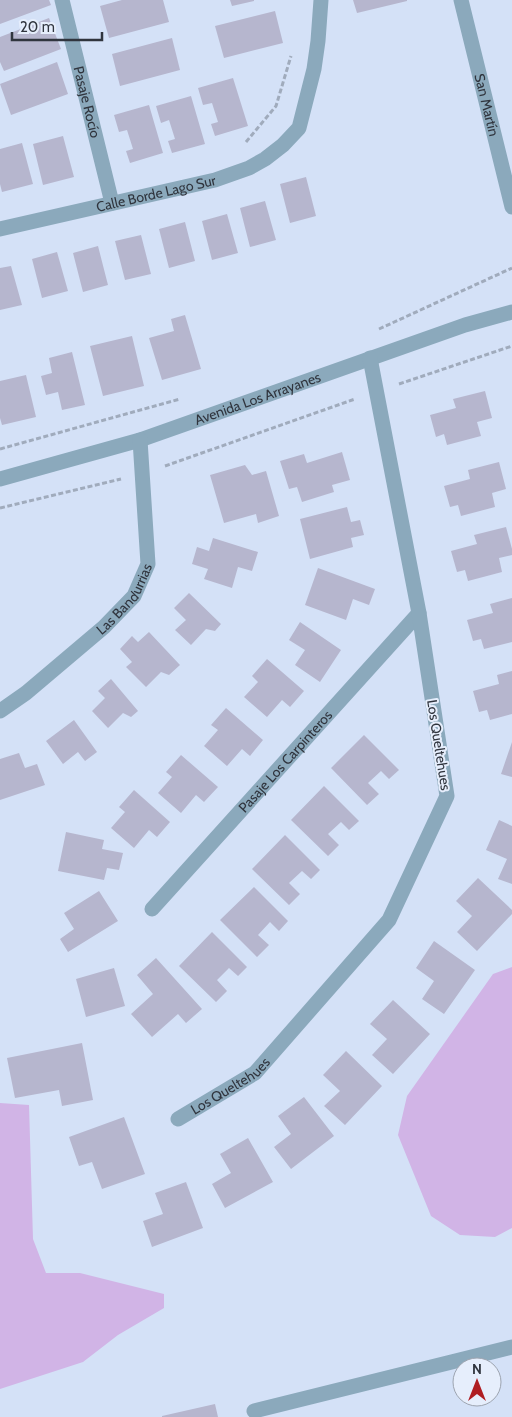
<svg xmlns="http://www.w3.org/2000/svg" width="512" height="1417" font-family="Cabin,sans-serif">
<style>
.green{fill:#d1b4e6}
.building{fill:#b6b6ce}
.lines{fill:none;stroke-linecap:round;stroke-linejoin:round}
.path{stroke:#a0abbc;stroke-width:3;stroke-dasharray:5 2.5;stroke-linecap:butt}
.minor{stroke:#8ba9bc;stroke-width:15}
.labels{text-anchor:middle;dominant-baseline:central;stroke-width:4;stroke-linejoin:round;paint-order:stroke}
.street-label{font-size:14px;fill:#30353e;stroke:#e6eefc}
</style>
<rect width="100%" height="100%" fill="#d4e1f7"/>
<path class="green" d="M512,967v261l-17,9 -35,-2 -29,-19 -33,-81 9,-39 86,-122z
M0,1103l29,2 4,134 13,34h34l84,21v14l-46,27 -35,27 -83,27z"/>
<path class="building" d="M0,0h49l2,5 -51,19z
M122,0h41l6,22 -60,16 -9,-32z
M230,0h24v1l-22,5z
M353,0h54v1l-50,12z
M275,11l8,32 -59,15 -9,-32z
M49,18l12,31 -57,22 -4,-9v-25z
M172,38l8,32 -60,16 -8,-32z
M57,62l11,32 -57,21 -11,-31z
M233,78l15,48 -33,10 -4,-12 7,-2 -6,-19 -9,2 -5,-17z
M191,96l14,48 -33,9 -4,-12 7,-2 -6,-19 -8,3 -5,-17z
M149,105l14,48 -33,10 -4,-12 7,-2 -6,-19 -8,2 -5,-17z
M63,136l11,41 -31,8 -10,-41z
M22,143l11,41 -31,8 -2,-8v-35z
M306,177l10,39 -26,7 -10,-39z
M265,201l11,39 -26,7 -10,-39z
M227,214l11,39 -26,7 -10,-39z
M185,222l10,39 -26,7 -10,-39z
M141,235l10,39 -26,6 -10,-39z
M98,246l10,39 -25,7 -10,-39z
M57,252l11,39 -26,7 -10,-39z
M11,266l11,39 -22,5v-42z
M185,315l16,54 -39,11 -13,-42 25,-7 -3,-12z
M132,336l12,50 -41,10 -13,-50z
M72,352l13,53 -23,5 -4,-18 -12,3 -5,-19 11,-3 -3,-15z
M26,375l10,42 -34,8 -2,-7v-37z
M485,391l7,27 -15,4 4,14 -34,9 -3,-11 -8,3 -6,-22 26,-7 -3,-9z
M342,452l8,28 -18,5 2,7 -32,10 -5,-15 -8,2 -9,-28 24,-7 3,9z
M499,462l7,27 -14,4 3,14 -34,9 -3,-11 -8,2 -6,-21 26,-7 -2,-9z
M245,465l7,10 14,-4 13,45 -21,7 -2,-9 -32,9 -14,-48z
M347,507l4,15 9,-2 4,15 -13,3 2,9 -43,12 -10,-40z
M506,527l6,22v6l-13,3 3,14 -34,9 -3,-11 -8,2 -6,-21 26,-7 -3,-9z
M213,538l45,14 -6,19 -14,-4 -6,21 -28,-9 4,-10 -16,-5 5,-17 12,4z
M318,568l57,21 -6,16 -16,-6 -7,21 -41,-15z
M189,593l32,31 -6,7 -9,-2 -15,16 -16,-15 11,-10 -12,-12z
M512,598v44l-28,7 -3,-10 -8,2 -6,-21 26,-7 -3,-9z
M300,622l41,28 -21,32 -25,-17 10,-15 -16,-10z
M149,632l31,33 -11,10 -8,-3 -15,15 -20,-20 6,-5 -12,-13 12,-13 6,6z
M267,659l37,32 -14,16 -8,-7 -15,17 -23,-20 14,-15 -6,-6z
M512,671v43l-22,6 -3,-10 -8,2 -6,-21 26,-7 -2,-9z
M111,679l27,32 -7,6 -8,-4 -15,15 -16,-17 13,-13 -7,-7z
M226,708l37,32 -13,16 -8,-7 -15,17 -23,-20 14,-16 -7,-5z
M74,720l23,32 -12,9 -7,-9 -15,12 -17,-23z
M364,735l35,35 -10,9 -8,-8 -13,12 11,11 -12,11 -36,-37z
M512,742v35l-11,-3z
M19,753l6,15 12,-4 8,21 -45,15v-41z
M181,755l37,32 -14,15 -8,-7 -15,18 -23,-20 14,-16 -6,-5z
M324,786l35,35 -10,9 -8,-8 -13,12 11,11 -11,11 -37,-36z
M134,790l36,32 -13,15 -8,-7 -15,18 -23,-20 14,-16 -6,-5z
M499,820l13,6v58l-14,-5 9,-20 -21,-9z
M66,832l38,8 -2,9 21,4 -4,17 -12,-2 -3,12 -46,-9z
M285,835l35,35 -9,9 -9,-8 -13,12 11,11 -11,11 -37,-36z
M478,878l34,32v4l-35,37 -20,-19 15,-16 -16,-15z
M254,887l34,34 -9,10 -9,-9 -12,13 11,10 -12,12 -37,-37z
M99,891l19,30 -50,31 -8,-13 14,-10 -10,-16z
M212,932l35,35 -9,9 -9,-8 -12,12 10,11 -11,11 -37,-36z
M434,941l41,29 -31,44 -22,-15 12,-18 -18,-13z
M156,958l46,51 -16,14 -8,-9 -26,23 -21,-23 22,-20 -16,-19z
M114,968l11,38 -39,11 -10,-38z
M393,1000l37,34 -37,40 -21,-19 15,-16 -17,-15z
M82,1043l11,57 -31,6 -3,-16 -44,8 -8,-40z
M346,1051l36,35 -37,39 -21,-19 16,-15 -17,-16z
M304,1097l30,39 -43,33 -17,-22 17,-13 -13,-18z
M124,1117l21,57 -43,15 -10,-27 -13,4 -10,-29z
M248,1138l25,44 -48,26 -13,-24 19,-11 -11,-19z
M186,1182l17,46 -51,19 -9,-26 20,-7 -8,-21z
M215,1404l3,13h-56v-1z"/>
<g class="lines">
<path class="path" d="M246,142l30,-36 15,-50
M379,329l133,-61
M399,384l113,-38
M0,449l180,-50
M165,466l190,-67
M0,508l121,-29"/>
<g class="minor">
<path id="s1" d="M62,0l50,203"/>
<path id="s2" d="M461,0l51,207"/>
<path id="s3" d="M0,229l215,-49 34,-12 16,-9 18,-14 16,-17 15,-59 4,-28 3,-41"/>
<path id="s4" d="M0,479l140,-39 325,-115 47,-13"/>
<path id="s5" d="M0,711l26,-18 78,-66 30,-31 14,-32 -8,-124"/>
<path id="s6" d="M152,909l267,-296"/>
<path id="s7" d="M178,1119l77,-46 134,-153 58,-124 -28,-183 -49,-255"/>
<path d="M254,1411l258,-64"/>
</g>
</g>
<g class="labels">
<g class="street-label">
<text stroke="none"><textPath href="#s1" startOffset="105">Pasaje Rocío</textPath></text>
<text stroke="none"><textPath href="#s2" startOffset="108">San Martín</textPath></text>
<text stroke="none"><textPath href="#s3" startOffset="160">Calle Borde Lago Sur</textPath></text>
<text stroke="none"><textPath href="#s4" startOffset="270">Avenida Los Arrayanes</textPath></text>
<text stroke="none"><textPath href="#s5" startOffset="169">Las Bandurrias</textPath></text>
<text transform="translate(439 745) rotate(81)">Los Queltehues</text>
<text stroke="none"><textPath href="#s6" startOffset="199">Pasaje Los Carpinteros</textPath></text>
<text stroke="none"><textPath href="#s7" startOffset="62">Los Queltehues</textPath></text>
</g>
</g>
<g transform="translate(477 1382)"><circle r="24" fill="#e6eefc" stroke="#9da4b0"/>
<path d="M0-4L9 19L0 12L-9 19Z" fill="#af1d22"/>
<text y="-8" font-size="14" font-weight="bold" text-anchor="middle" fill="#30353e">N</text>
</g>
<path d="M12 32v8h90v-8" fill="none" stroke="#30353e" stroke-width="2.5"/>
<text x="20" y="32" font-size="15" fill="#30353e" stroke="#e6eefc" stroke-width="4" paint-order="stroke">20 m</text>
</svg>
